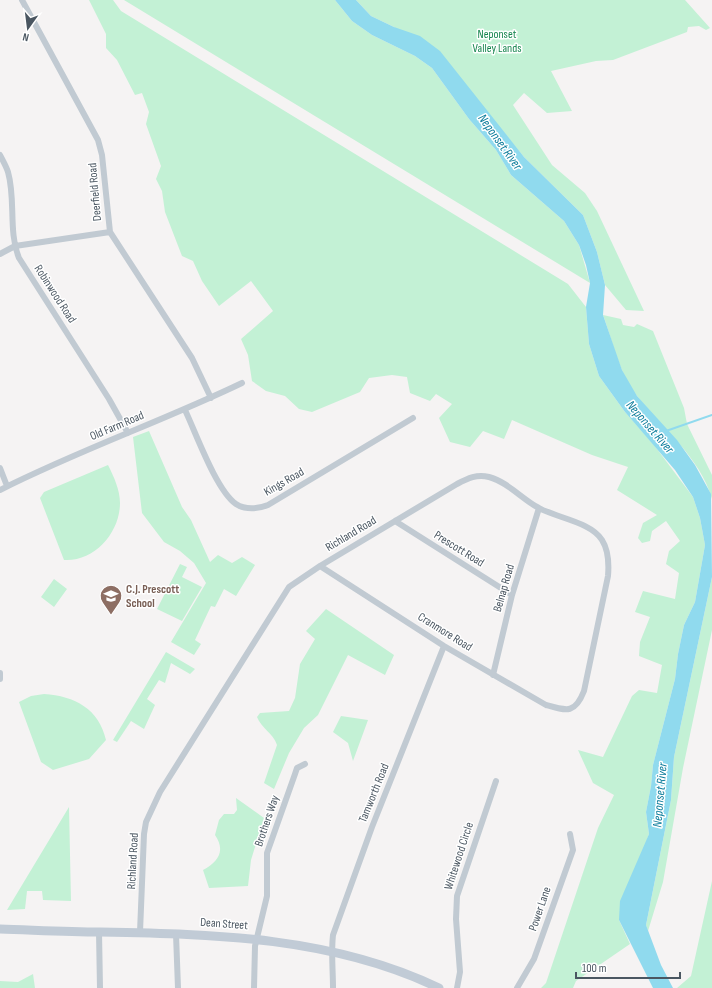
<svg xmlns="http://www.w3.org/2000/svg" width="712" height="988" font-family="'Sofia Sans Condensed',sans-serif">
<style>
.green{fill:#c3f1d5}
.water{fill:#90daee}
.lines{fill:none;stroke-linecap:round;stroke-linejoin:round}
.stream{stroke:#90daee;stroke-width:2}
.street{stroke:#c1cad2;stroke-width:6}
.secondary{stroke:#c1cbd6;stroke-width:9}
.labels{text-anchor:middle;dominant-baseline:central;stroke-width:3;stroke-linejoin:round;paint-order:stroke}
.park-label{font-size:12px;fill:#17864f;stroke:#fff}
.street-label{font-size:12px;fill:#4a5661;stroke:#fff}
.education-label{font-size:12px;font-weight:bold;fill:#785e54;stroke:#fff;text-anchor:start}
.water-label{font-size:13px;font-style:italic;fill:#0c7c9b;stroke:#fff}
</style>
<rect width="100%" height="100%" fill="#f5f3f3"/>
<path class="green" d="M89,0h24l8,11 447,273 18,23 3,37 10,32 26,36 29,33 39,52 7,21 5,27 -10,57 -11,23 -6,29 -3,25 -22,86 -2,21 -5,26 3,22 -30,86 11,24 -54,37 -3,7h-32l5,-5 52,-155 16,-33 -21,-12 -15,-33 25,7 29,-61 7,-6 18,3 5,-28 -23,-9 1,-14 10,-25 -15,-5 8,-21 32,8 4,-26 -13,-9 3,-13 11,-10 -14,-20 -14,10 -2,10 -8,2 -4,-5 5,-15 14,-8 -40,-25 11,-23 -36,-12 -80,-35 -8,19 -21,-8 -13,16 -20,-5 -11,-24 13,-14 -16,-10 -6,7 -20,-8 -3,-16 -15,-2 -23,3 -9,14 -48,20 -13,-3 -14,-13 -19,-5 -14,-10 -4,-26 -7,-16 32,-28 -22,-30 -32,25 -17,-25 -9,-20 -11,-5 -17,-44 -3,-21 -6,-12 5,-13 -15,-42 3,-12 -7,-19 -7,2 -18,-35 -11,-12v-14z
M124,0h211l17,21 20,14 43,21 17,12 37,51 27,31 15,25 53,46 15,24 11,38z
M356,0h329l25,28 -4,2 -7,-4 -11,1 -1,5 -74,28 -17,1 -45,10 21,40 -25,2 -23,-20 -11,12 39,60 33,28 12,18 47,100 -18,-1 -21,-25 -8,-33 -14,-37 -59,-58 -43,-52 -87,-78 -23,-11z
M603,315l18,4 2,6 11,2 3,-3 16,7 31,77 3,16 25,51v24c-12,-42 -49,-70 -75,-103 -18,-23 -24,-54 -34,-81z
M149,431l33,76 9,13 19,42 8,-7 14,8 10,-6 13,8 -19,31 -12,-7 -9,18 -4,-1 -16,34 6,4 -7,11 -23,-13 35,-59 -12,-20 -14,-12 -16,-9 -22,-29 -9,-76z
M108,465c6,12 12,25 12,38 0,30 -26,59 -56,57l-24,-62 4,-6z
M180,564l7,3 -5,10 20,10 -20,34 -25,-12z
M712,577v53l-29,138 -20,114 -15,49 -2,-6 25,-125 3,-43z
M54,579l13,10 -13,18 -13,-10z
M326,609l68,46 -9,20 -37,-20 -30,60 -14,13 -15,25 -15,36 -10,-6 13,-38c-4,-12 -16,-17 -20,-28l3,-4 29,-2 6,-13 5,-34 15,-25 -9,-8z
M166,652l29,17 -5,5 -19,-11 -6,20 -6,-3 -12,19 8,6 -11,24 -13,-8 -14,21 -4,-2z
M44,694c31,2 55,15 62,46l-17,19 -36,11 -12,-8 -22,-60 12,-6z
M341,716l27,4 -15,41 -5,-18 -15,-11z
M236,798l28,20 -13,42 -3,26 -39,2 -6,-18c15,-8 23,-19 12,-35l4,-15 5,-6h10l3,-4z
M69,807l2,94 -28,-1 -1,-9h-15l-2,18 -18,1z
M712,881v107h-35l14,-12z
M33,974l2,14h-35v-7l18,1z"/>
<path class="water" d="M335,0h21l15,16 23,11 26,9 20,15 84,106 59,58 14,37 8,33 -2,30 19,55 15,26 40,44 18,25 16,29 1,83 -38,180 -3,43 -25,125 15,40 12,23h-20l-34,-68 1,-19 29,-67 -3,-22 5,-26 2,-21 22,-86 3,-25 6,-29 11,-23 10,-57 -5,-27 -7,-21 -18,-27 -50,-58 -26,-36 -10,-32 -3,-37 4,-24 -4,-18 -7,-20 -15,-24 -53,-46 -15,-25 -27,-31 -37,-51 -17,-12 -43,-21 -20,-14z"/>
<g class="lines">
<path class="stream" d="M666,431l46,-16"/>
<path class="street" d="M22,0l76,140 4,15 8,77 82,126 19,40
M0,155c3,6 6,11 8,17 8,28 0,59 11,86l90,141 19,34
M0,254l15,-8 95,-14
M185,410c11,23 31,80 51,94 9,6 22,5 32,1l145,-87
M0,468l7,18
M0,490c79,-40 163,-69 242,-107
M395,521l117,74
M0,673v6
M493,675l19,-80 27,-87
M99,932l1,56
M140,932l4,-98 2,-12 14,-30 129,-205 31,-21 137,-82c11,-6 20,-10 32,-7 19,5 34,23 50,31 18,10 52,14 63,32 7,11 7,24 6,36l-24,115c-9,23 -17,20 -38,14l-102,-59 -124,-80
M176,934l2,54
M254,988l1,-42 12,-50v-43l28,-79 2,-6 8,-4
M333,988c0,-18 -2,-35 0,-53l39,-108 72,-181
M457,988l3,-16 -4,-53 1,-23 39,-115
M517,988l17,-29 39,-109 -3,-16"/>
<path class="secondary" d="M0,929c33,1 67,3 100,3 116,2 233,5 339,56"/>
</g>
<defs>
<g id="school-pin" transform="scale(1.15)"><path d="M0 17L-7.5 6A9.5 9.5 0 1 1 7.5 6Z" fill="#8d6e63" stroke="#fff"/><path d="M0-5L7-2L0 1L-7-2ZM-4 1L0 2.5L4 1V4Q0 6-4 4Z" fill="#fff"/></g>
</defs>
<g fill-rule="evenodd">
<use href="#school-pin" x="111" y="596"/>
</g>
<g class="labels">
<g class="park-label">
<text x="497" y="34">Neponset<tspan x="497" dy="14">Valley Lands</tspan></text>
</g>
<g class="street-label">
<text transform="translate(95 192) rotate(-95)">Deerfield Road</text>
<text transform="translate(55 294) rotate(57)">Robinwood Road</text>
<text transform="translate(117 426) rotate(-23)">Old Farm Road</text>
<text transform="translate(284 482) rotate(-30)">Kings Road</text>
<text transform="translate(351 534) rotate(-31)">Richland Road</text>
<text transform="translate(459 549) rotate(32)">Prescott Road</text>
<text transform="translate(504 588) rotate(-74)">Belnap Road</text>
<text transform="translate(445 632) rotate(32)">Cranmore Road</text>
<text transform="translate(374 793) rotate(-68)">Tamworth Road</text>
<text transform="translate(267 821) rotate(-71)">Brothers Way</text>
<text transform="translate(459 856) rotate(-72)">Whitewood Circle</text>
<text transform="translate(133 861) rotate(-87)">Richland Road</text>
<text transform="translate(540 909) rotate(-71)">Power Lane</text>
<text transform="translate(224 924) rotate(4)">Dean Street</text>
</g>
<g class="education-label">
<text x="126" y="589">C.J. Prescott<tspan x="126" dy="14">School</tspan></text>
</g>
<g class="water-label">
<text transform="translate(500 142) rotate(54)">Neponset River</text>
<text transform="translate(650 427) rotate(49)">Neponset River</text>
<text transform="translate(660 795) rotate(-85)">Neponset River</text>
</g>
</g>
<g transform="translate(28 28) rotate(194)" stroke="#ffffff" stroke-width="3" paint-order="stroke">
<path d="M0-3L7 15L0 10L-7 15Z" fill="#4a5661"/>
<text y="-6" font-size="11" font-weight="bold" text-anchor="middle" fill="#4a5661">N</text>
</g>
<path d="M576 972v6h104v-6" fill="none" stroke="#4a5661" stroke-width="2"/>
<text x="582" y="972" font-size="12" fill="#4a5661" stroke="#ffffff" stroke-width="3" paint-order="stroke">100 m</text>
</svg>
